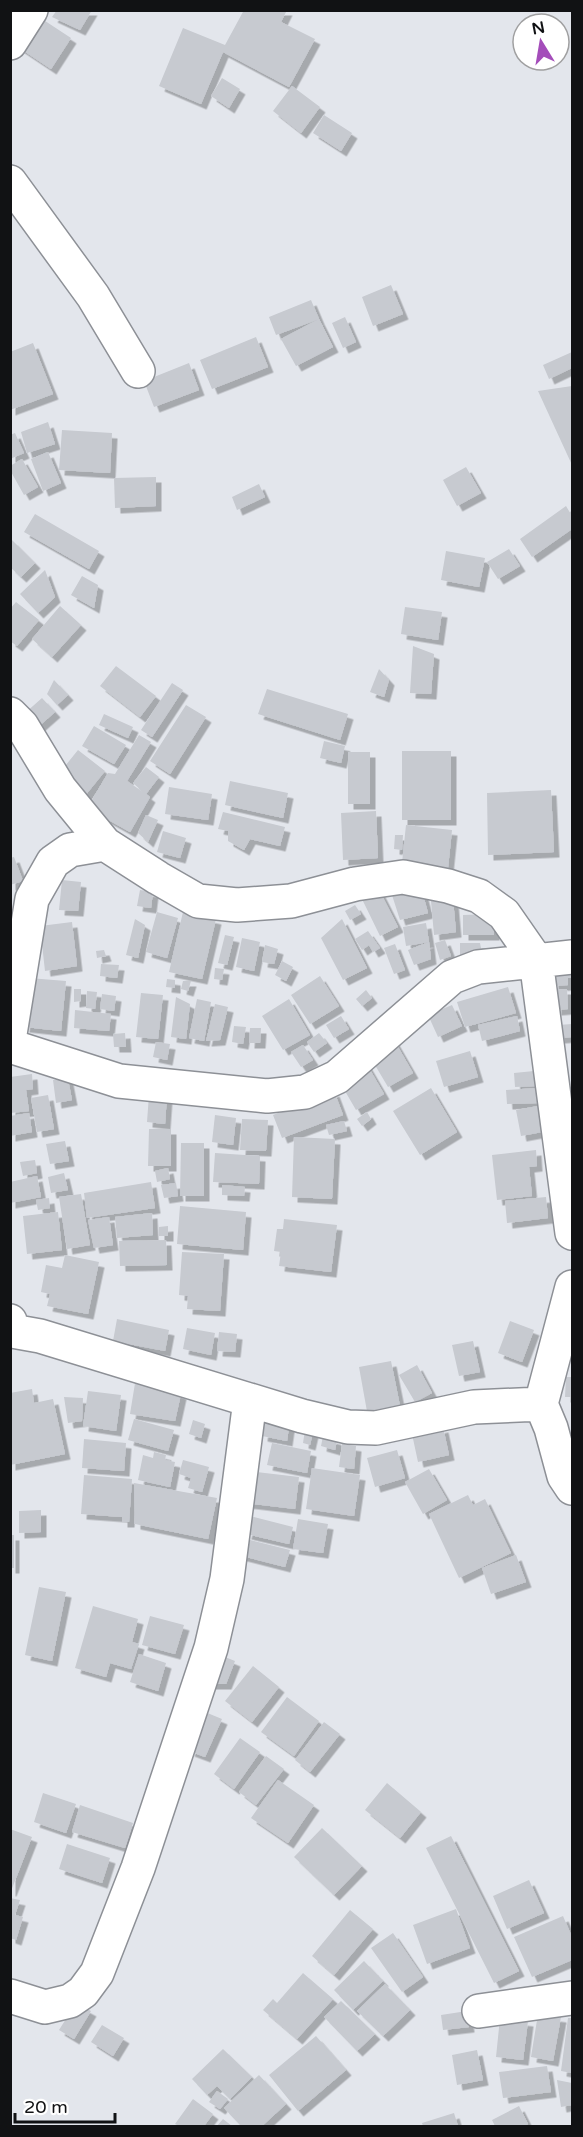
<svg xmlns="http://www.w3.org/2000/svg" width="583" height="2137" font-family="'Varela Round',sans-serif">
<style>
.building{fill:#c7cad0;filter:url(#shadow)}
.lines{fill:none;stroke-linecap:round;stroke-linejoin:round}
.minor-casing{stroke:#8d9096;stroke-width:36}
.minor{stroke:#fff;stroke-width:33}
</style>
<defs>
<filter id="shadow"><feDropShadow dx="5.5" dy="5.5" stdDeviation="0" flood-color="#0004"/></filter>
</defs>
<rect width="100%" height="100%" fill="#e3e6ec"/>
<path class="building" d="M57,10h35l-12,20 -28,-13z
M244,10h43l-6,12 34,17 -26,48 -66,-35 -22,52 -42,-18 24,-58 42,17z
M36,15l35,23 -20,31 -36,-24z
M222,78l18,11 -11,19 -18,-12z
M292,86l28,21 -19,26 -28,-22z
M324,115l28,18 -11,18 -28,-18z
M391,285l12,29 -30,12 -11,-29z
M311,300l8,19 -43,16 -7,-18z
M345,317l11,25 -13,6 -11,-25z
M319,319l14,28 -37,19 -15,-27z
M256,337l12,30 -56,22 -12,-29z
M33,343l20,51 -43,16v-58z
M572,352v16l-23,11 -6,-14z
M189,363l10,27 -45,17 -10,-26z
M572,386v79l-34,-74z
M48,422l7,22 -28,9 -6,-21z
M62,430l50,3 -2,40 -51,-3z
M15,433l9,20 -14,6v-24z
M48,452l13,31 -18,8 -12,-32z
M22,459l16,28 -14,8 -14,-25v-4z
M466,467l15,26 -24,13 -14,-26z
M156,477v29l-41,2 -1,-30z
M259,484l6,13 -28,13 -5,-13z
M566,506l6,10v13l-40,28 -12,-18z
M35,514l64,37 -10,18 -65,-37z
M12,540l23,23 -14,14 -11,-10v-25z
M509,549l11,17 -22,13 -11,-17z
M446,551l39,7 -6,29 -38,-7z
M45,570l10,27 -17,16 -18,-19z
M82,576l16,9 -4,23 -23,-13z
M16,602l23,18 -22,26 -7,-5v-32z
M60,606l21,19 -29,32 -20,-18z
M405,607l37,5 -4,28 -37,-6z
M413,646l21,8 -3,40 -21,-1z
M116,666l40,30 -16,21 -40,-31z
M379,669l10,11 -5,17 -14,-5z
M54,680l14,15 -11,10 -10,-11z
M172,683l11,7 -31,47 -11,-7z
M267,689l81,25 -8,26 -82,-26z
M42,698l13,14 -17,15 -13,-14z
M186,705l20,12 -36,57 -20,-13z
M104,714l29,13 -5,11 -29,-13z
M94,726l32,19 -12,19 -32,-18z
M139,735l12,7 -24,39 16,11 -10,-9 13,-16 13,10 -13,17 4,3 -20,35 -43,-24 21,-35 7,1z
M324,741l21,5 -4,17 -21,-5z
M78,750l27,21 -21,26 -27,-21z
M402,751h49v69h-49z
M348,752h22v52h-22z
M230,781l58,12 -5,25 -58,-13z
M169,787l43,7 -4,26 -43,-6z
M551,790l3,62 -66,3 -1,-62z
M376,811l2,47 -35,2 -2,-47z
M223,812l62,15 -5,19 -30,-7 -6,11 -16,-9v-10l-10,-2z
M146,815l12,5 -10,22 -10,-9z
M406,825l46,5 -4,38 -46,-5z
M163,831l23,7 -6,20 -23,-6z
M395,835h8l-1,15 -8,-1z
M14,857l9,24 -13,4v-27z
M62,880l19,2 -3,29 -19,-1z
M421,887l7,26 -28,7 -8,-25z
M378,888l20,39 -18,9 -19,-39z
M140,890l13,2 -2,16 -14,-2z
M453,899l3,33 -22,3 -3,-34z
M355,905l6,9 -11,6 -5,-9z
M157,912l21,6 -11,40 -21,-6z
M183,912l33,7 -14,60 -33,-7z
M494,914v21h-31v-20z
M135,919l10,6 -7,33 -12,-3z
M342,919l25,49 -24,12 -22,-42z
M72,922l5,44 -32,5 -5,-45z
M426,923l3,19 -23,4 -3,-19z
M368,931l12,17 -7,4 -4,-7 -7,5 -7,-11z
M225,935l9,2 -7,28 -9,-2z
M242,938l18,4 -6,29 -18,-4z
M445,940l6,16 -11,4 -5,-17z
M429,942l2,17 -17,6 -6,-15z
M460,943h20l2,10 -22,6z
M395,944l10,26 -11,4 -10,-26z
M265,945l13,4 -4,15 -12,-2z
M104,950l2,6 -9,2 -1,-7z
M282,961l11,6 -7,14 -11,-6z
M572,961v17h-4v7l-15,1 -1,-24z
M101,964l18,1 -2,13 -17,-2z
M215,968l9,1 -2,11 -8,-1z
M320,976l19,30 -29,18 -19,-29z
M29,978l37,3 -5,50 -37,-4z
M167,979l8,1v8l-9,-1z
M183,981h8l-3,10 -7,-2z
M508,987l8,26 -51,14 -8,-25z
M74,989h7v12l-7,1z
M555,989h12l1,20 -12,1z
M366,990l6,8 -10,8 -6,-7z
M87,991l10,1 -2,17 -9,-1z
M141,993l22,2 -5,44 -22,-2z
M102,994l14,2 -2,15 -14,-2z
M176,997l14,7 -4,35 -15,-2z
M197,999l14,3 -7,39 -15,-3z
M289,999l21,36 -27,15 -21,-34z
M215,1004l13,3 -8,33 -14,1z
M452,1005l10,21 -24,11 -10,-22z
M75,1010l36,4 -2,17 -35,-3z
M341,1016l8,13 -15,9 -8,-13z
M517,1016l3,15 -38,10 -4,-16z
M572,1024v13l-13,1 -1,-13z
M234,1026l12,1 -3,17 -11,-2z
M250,1028h11l-1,15h-11z
M125,1033l1,14h-12l-1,-13z
M319,1033l8,10 -13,9 -7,-10z
M394,1040l19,33 -25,14 -19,-32z
M156,1042l14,2 -3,16 -14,-3z
M303,1045l10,15 -12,7 -10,-15z
M470,1051l8,26 -34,10 -8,-26z
M366,1063l18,31 -28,16 -18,-31z
M66,1069l6,31 -16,3 -3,-23 6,-1z
M534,1071l2,15 -21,1 -1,-14z
M32,1074l1,15 -7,1 3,21 -19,2v-36z
M431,1088l26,44 -37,23 -27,-44z
M538,1088l1,15 -32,1 -1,-14z
M334,1091l9,24 -61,23 -9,-23z
M48,1095l6,34 -17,3 -6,-34z
M149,1095l18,1 -2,28 -18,-2z
M538,1106l4,26 -21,4 -5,-26z
M367,1112l4,7 -9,7 -5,-7z
M29,1113l3,19 -22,4v-20z
M215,1115l21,3 -3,27 -21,-3z
M242,1119l26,1 -2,31 -26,-1z
M344,1121l3,10 -18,4 -3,-10z
M149,1129h22v37h-23z
M294,1137l41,2 -3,60 -40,-2z
M65,1141l4,20 -19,3 -4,-20z
M181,1143h23v53h-24z
M536,1150l1,16 -8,1 3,29 -35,4 -5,-45z
M215,1153l45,3 -1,28 -46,-2z
M35,1160l2,13 -14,3 -3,-14z
M168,1168l2,11 -13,3 -2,-11z
M64,1173l4,17 -17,3 -3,-16z
M37,1176l4,21 -31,6v-21z
M151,1182l4,26 -68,10 -3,-25z
M176,1183l2,13 -14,2 -3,-13z
M222,1185l23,2 -1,9 -22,-1z
M81,1194l9,51 -23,4 -8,-52z
M546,1197l2,21 -41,5 -2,-22z
M49,1198l1,10 -12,2 -2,-10z
M180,1206l66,6 -3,38 -66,-6z
M58,1212l4,38 -35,4 -4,-38z
M152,1213l1,22 -36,3 -2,-21z
M109,1217l4,28 -19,3 -6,-28z
M284,1219l53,6 -6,47 -52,-6 2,-14 -7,-1 3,-22h6z
M168,1226v10h-9v-9z
M166,1240l1,25 -47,1 -1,-25z
M182,1252l42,2 -4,57 -33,-2 1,-13 -9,-1z
M65,1255l34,7 -11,52 -41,-8 3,-12 -9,-2 5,-27 16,3z
M117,1319l52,11 -4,21 -52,-10z
M510,1321l24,9 -12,32 -24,-9z
M187,1328l28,5 -4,22 -28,-6z
M219,1332l18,2 -2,18 -18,-1z
M473,1341l7,31 -21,4 -7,-31z
M391,1361l10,50 -33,6 -9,-50z
M417,1365l15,28 -17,9 -16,-27z
M136,1377l45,17 -6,27 -45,-7z
M566,1377h6v20h-7z
M32,1389l2,14 19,-4 12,55 -55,11v-72z
M88,1391l33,4 -5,36 -33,-5z
M64,1397l19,1 -1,23 -14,2z
M265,1416l25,4 -3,21 -25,-5z
M134,1419l40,11 -6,21 -40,-11z
M193,1420l12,4 -4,14 -12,-4z
M443,1427l6,28 -31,7 -6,-28z
M305,1430l8,2 -3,13 -7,-2z
M323,1436l14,4 -2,10 -14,-4z
M84,1439l42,4 -2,28 -42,-3z
M272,1443l39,8 -4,22 -40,-8z
M342,1444l14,2 -2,23 -15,-2z
M397,1450l8,28 -30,9 -8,-29z
M154,1452l12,3 -1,5 10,2 -5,25 -32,-7 5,-25 10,3z
M183,1460l26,7 -7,25 -14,-4 3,-10 -12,-4z
M312,1468l48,7 -6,41 -48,-7z
M429,1469l18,31 -24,14 -18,-32z
M248,1471l51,6 -4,32 -51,-6z
M84,1475l48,4 -3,43h-7v-5l-41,-3z
M134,1483l83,15 -9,41 -73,-15z
M468,1495l5,10 12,-6 26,54 -52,25 -30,-64z
M41,1510v22l-22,1v-22z
M250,1516l43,11 -4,17 -43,-10z
M298,1519l30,5 -5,29 -30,-4z
M10,1535h4v33h-4z
M242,1538l48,12 -5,17 -47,-12z
M516,1555l10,27 -35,12 -9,-26z
M39,1587l27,5 -14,69 -27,-6z
M93,1606l45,13 -6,23 7,2 -8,25 -21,-6 -4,14 -31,-9z
M150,1616l34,9 -9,29 -33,-9z
M139,1654l27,9 -8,28 -28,-9z
M220,1655l15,6 -9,23h-18z
M253,1666l26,21 -27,35 -27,-21z
M287,1697l32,24 -25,35 -33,-24z
M205,1712l17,7 -17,38 -16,-6z
M324,1722l16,12 -30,38 -15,-12z
M240,1738l20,14 -26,37 -20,-15z
M266,1756l18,13 -28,36 -17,-13z
M278,1780l36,25 -26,38 -37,-25z
M387,1783l34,29 -21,26 -35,-28z
M43,1793l33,11 -10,29 -32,-11z
M80,1805l53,18 -8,25 -53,-16z
M322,1828l40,38 -28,29 -40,-38z
M10,1829l22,8 -21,54h-1z
M451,1836l68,135 -25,12 -68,-135z
M67,1844l43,14 -8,25 -43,-14z
M529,1880l15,33 -37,16 -14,-33z
M10,1898l10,2 -5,15 8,2 -7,23 -6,-2z
M456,1909l14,39 -43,16 -14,-39z
M350,1910l23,19 -39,46 -22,-19z
M563,1916l9,21v23l-40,17 -18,-40z
M393,1933l30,44 -21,15 -31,-44z
M364,1961l19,20 -30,29 -19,-20z
M303,1973l30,26 -36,40 -34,-29 10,-11 4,4z
M385,1984l25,26 -27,26 -26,-25z
M341,2001l34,33 -18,17 -33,-34z
M76,2003l15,8 -17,28 -15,-9z
M467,2011l2,16 -26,3 -2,-15z
M538,2014l23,3 -8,44 -22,-4z
M500,2018l28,3 -5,39 -27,-3z
M568,2018h4v55l-11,-2z
M102,2025l22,13 -11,18 -22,-14z
M316,2036l30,34 -48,41 -29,-36z
M223,2049l29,28 -22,22 -13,-13 -10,9 -15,-16z
M477,2050l6,30 -26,5 -5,-30z
M547,2066l4,26 -48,6 -4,-26z
M259,2075l27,29 -24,22h-21l-17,-18z
M557,2080l15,3v22l-11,2z
M217,2091l11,8 -8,10 -11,-7z
M193,2099l20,15 -9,12h-25l-4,-2z
M519,2106l9,18 -4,2h-29l-3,-6z
M454,2113l4,13h-35l-1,-3z
M223,2119l9,7h-15z"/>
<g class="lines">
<g class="minor-casing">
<path id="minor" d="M10,43l21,-33
M10,182l83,114 45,75
M10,714l12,12 38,63 45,55 53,34 40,23 39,4 54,-4 64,-17 48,-7 45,9 31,10 25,18 32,46 36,273
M10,1034l22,-135 21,-37 17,-12 35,-6
M10,1046l109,35 148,15 38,-4 32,-15 115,-100 26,-10 94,-10
M572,1287l-31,117 10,24 13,48 8,12
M10,1321l2,10 28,5 262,80 46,11 28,1 98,-21 67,-3
M10,1996l35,11 25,-6 13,-9 14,-19 41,-105 73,-220 16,-69 23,-179
M479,2011l93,-13"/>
</g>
<use href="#minor" class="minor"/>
</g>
<rect width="583" height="2137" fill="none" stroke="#111214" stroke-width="24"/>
<g transform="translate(541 42) rotate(349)"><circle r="28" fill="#ffffff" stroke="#a0a0a1" stroke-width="1.5"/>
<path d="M0-4.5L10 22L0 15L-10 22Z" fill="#a44dba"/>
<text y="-9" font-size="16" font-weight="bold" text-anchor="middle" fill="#111214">N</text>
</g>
<path d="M15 2113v9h100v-9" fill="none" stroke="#111214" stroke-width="3"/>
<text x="24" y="2113" font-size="18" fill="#111214" stroke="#ffffff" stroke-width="4.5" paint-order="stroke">20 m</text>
</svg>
